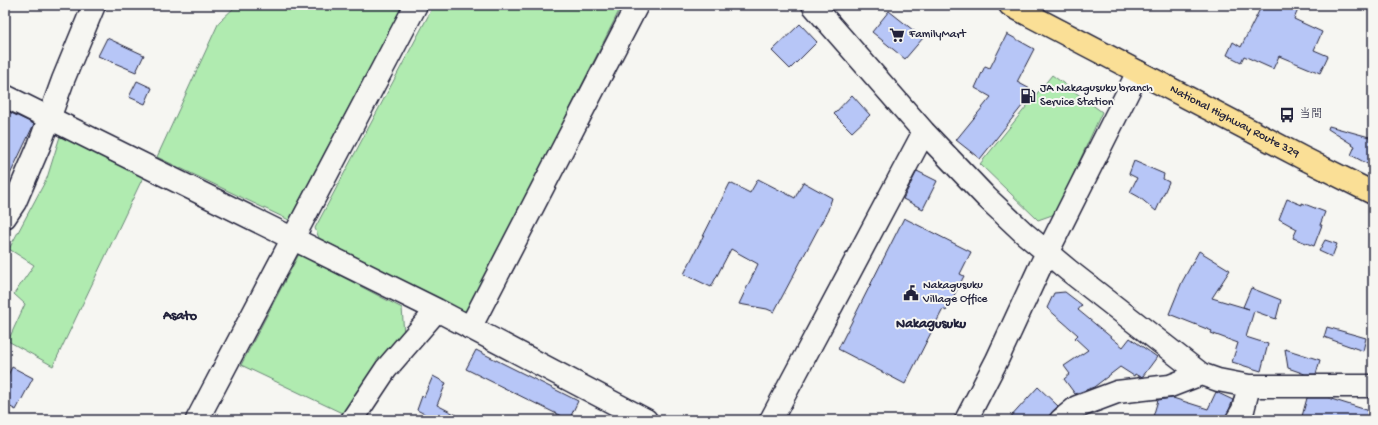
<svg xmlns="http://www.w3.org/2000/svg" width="1378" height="425" font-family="'Gochi Hand','Klee One',sans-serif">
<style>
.green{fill:#b0ebb0;stroke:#698676}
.building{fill:#b7c6f7;stroke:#22223b}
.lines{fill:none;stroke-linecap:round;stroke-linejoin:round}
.minor-casing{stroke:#22223b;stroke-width:25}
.highway-casing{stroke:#22223b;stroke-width:25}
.minor{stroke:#f6f6f2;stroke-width:22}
.highway{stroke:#fadf96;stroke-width:22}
.labels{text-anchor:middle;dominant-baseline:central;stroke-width:4;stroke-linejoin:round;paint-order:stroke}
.poi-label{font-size:12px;fill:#22223b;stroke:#f6f6f2;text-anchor:start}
.street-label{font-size:12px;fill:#22223b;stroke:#f6f6f2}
.quarter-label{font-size:14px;font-weight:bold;fill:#22223b;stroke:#f6f6f2}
</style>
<rect width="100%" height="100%" fill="#f6f6f2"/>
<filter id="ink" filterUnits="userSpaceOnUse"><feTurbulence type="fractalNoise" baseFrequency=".025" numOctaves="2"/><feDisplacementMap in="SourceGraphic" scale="8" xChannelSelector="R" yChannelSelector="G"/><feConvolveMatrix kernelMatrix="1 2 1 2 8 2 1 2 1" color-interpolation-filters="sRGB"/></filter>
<g filter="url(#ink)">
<path class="green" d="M237,5h166l-114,215 -132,-63 62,-135z
M434,5h188l-155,309 -148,-76 -4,-10z
M1052,75l50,37 -47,102 -17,6 -58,-56z
M62,130l84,41 -93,195 -45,-25 17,-37 -11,-10 20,-29 -25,-16 38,-71z
M299,254l103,54 2,26 -60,80 -103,-49z"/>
<path class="building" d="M1262,5h38l-6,14 28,13 -8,18 14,6 -8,17 -41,-17 -6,13 -29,-13 -3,6 -14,-7 6,-13 8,5z
M889,11l34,27 -18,21 -33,-27z
M800,24l17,18 -27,27 -18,-18z
M1007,34l27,15 -17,33 17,9 -54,68 -24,-19 35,-43 -16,-9 10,-22 5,2z
M107,38l37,17 -8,17 -38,-16z
M137,81l15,7 -7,16 -16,-7z
M852,95l18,20 -18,17 -18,-18z
M5,110l29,14 -29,61z
M1329,126l44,12v29l-22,-12 4,-9 -27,-17z
M1134,161l30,13 -1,5 6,3 -13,29 -17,-14 -9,-5 7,-14 -8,-4z
M917,171l20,10 -14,28 -20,-10z
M758,179l37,19 8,-16 29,16 -4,12 -54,102 -7,-3 -28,-5 19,-40 -27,-15 -20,38 -27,-13 46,-91 20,10z
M1287,199l15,6v-2l23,9 -5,13h2l-8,21 -21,-8 4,-9 -18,-10z
M904,218l67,34 -11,22 4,2 -18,35 -3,-2 -38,75 -67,-35z
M1325,240l12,4 -5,13 -13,-6z
M1199,251l31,19 -18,28 37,11 -6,-2 8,-19 30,12 -5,19 -22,-8 -8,26 22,7 -7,27 -29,-9 6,-19 -27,-10 1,-2 -43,-17 13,-32z
M1065,292l17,13 -4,5 45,37 7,-9 27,19 -14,19 -3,1 -5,-3 -1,2 -14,-9 -26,20 -19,7 -11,-15 6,-5 -6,-8 24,-16 -13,-12 3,-3 -31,-27 7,-15z
M1327,327l39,11 -3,13 -39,-14z
M1285,349l35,11 -4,14h-11l-17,-6z
M476,350l102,51 -9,19 -103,-51z
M12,367l21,11 -17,32 -11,-6v-23z
M433,376l13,7 -9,22 29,15h-30l-19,-10 5,-14 2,1z
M1038,387l20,19 -13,14h-37z
M1216,392l17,8 -8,20h-73l6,-20 15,-2 35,11z
M1307,398h21l45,14v8h-72z"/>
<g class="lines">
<g class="minor-casing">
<path id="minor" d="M813,5l111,127 62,65 38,36 44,37 133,104 17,6 31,6h124
M5,96l432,214 209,110
M5,217l10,-15 24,-56 24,-66 31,-75
M470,328l167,-323
M197,420l219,-415
M352,420l34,-51 51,-59
M771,420l153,-288
M966,420l31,-60 43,-93 98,-195
M1061,420l16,-13 40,-15 53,-6 31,-12
M1237,420l6,-10 6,-24"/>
</g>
<g class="highway-casing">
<g id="highway">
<path id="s1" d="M1010,5l293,153 70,35"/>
</g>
</g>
<use href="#minor" class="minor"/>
<use href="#highway" class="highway"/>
</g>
</g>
<defs>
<g id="supermarket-bare" transform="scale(1.2)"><path d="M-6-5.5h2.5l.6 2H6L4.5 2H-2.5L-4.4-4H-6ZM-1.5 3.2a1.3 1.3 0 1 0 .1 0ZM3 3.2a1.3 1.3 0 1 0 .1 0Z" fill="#22223b" stroke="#f6f6f2" stroke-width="2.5" paint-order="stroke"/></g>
<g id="fuel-bare" transform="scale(1.2)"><path d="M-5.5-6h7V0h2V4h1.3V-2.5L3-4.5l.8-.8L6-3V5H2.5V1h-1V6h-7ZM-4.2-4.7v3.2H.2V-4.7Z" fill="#22223b" stroke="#f6f6f2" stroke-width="2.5" paint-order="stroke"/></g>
<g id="bus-bare" transform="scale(1.2)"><path d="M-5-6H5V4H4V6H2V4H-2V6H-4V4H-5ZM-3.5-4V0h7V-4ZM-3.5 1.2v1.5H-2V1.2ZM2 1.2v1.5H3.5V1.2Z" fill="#22223b" stroke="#f6f6f2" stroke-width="2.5" paint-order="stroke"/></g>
<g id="civic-bare" transform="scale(1.2)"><path d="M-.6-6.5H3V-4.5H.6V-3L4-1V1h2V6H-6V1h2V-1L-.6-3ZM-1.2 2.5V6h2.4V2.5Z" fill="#22223b" stroke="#f6f6f2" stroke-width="2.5" paint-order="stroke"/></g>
</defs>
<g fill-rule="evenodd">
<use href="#supermarket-bare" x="897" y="35"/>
<use href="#fuel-bare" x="1028" y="96"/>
<use href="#bus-bare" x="1287" y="115"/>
<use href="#civic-bare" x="911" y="293"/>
</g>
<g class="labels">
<g class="poi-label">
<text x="909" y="35">FamilyMart</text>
<text x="1040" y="89">JA Nakagusuku branch<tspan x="1040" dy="14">Service Station</tspan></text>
<text x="1299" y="115">当間</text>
<text x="923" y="286">Nakagusuku<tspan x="923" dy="14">Village Office</tspan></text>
</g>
<g class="street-label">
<text stroke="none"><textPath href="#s1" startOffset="253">National Highway Route 329</textPath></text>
</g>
<g class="quarter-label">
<text x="180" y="316">Asato</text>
<text x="931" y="324">Nakagusuku</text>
</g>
</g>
<rect width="1378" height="425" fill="none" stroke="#f6f6f2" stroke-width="20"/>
<rect x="10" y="10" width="1358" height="405" fill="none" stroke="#22223b" stroke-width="1.5" filter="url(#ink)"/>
</svg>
